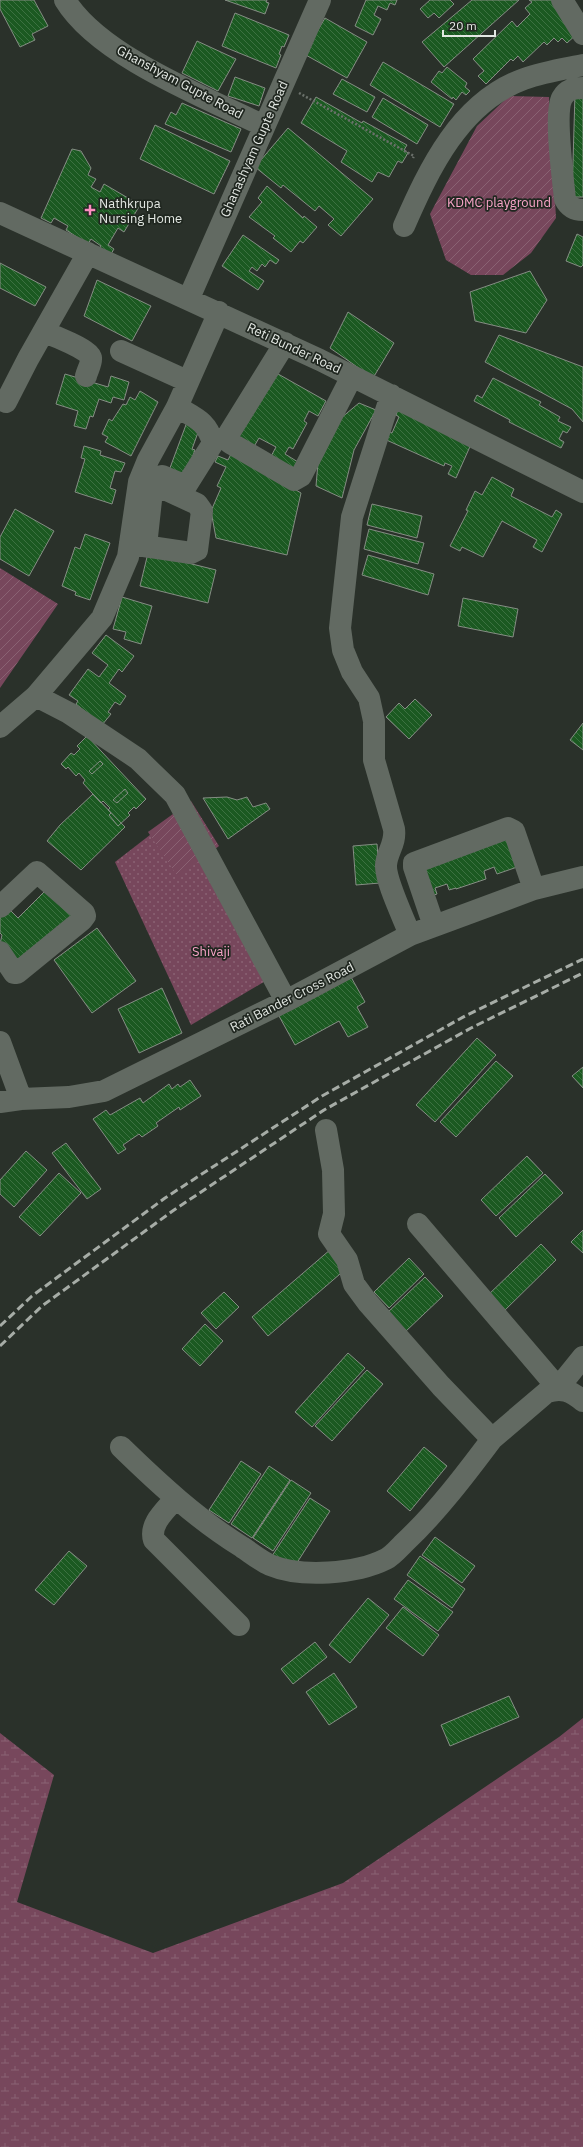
<svg xmlns="http://www.w3.org/2000/svg" width="583" height="2147" font-family="'IBM Plex Sans',sans-serif">
<style>
.wetland{fill:url(#wetland-marsh)}
.park{fill:url(#park-dots)}
.garden{fill:url(#garden-furrows)}
.building{fill:url(#building-back-hatch);stroke:#858d84}
.lines{fill:none;stroke-linecap:round;stroke-linejoin:round}
.path{stroke:#6b716b;stroke-width:2.5;stroke-dasharray:2 2;stroke-linecap:butt}
.minor{stroke:#626a62;stroke-width:22}
.rail{stroke:#a6aca6;stroke-width:3;stroke-dasharray:8 4;stroke-linecap:butt}
.poi-dot{fill:#fd8ec0;stroke:#202720;stroke-width:1.5}
.labels{text-anchor:middle;dominant-baseline:central;stroke-width:3.5;stroke-linejoin:round;paint-order:stroke}
.street-label{font-size:13px;fill:#e3e8e3;stroke:#202720}
.park-label{font-size:13px;fill:#f9a4c8;stroke:#202720}
.poi-label{font-size:13px;fill:#e3e8e3;stroke:#202720;text-anchor:start}
</style>
<defs>
<pattern id="wetland-marsh" width="20" height="14" patternUnits="userSpaceOnUse"><rect width="20" height="14" fill="#77475c"/><path d="M1 5h8M5 5V1M11 12h8M15 12V8" fill="none" stroke="#8a6273"/></pattern>
<pattern id="park-dots" width="8" height="8" patternUnits="userSpaceOnUse"><rect width="8" height="8" fill="#77475c"/><path d="M2 2h.1M6 6h.1" fill="none" stroke="#8a6273" stroke-width="1.8" stroke-linecap="round"/></pattern>
<pattern id="garden-furrows" width="10" height="10" patternUnits="userSpaceOnUse"><rect width="10" height="10" fill="#77475c"/><path d="M-1 1l2-2M0 10L10 0M9 11l2-2" fill="none" stroke="#8a6273"/></pattern>
<pattern id="building-back-hatch" width="6" height="6" patternUnits="userSpaceOnUse"><rect width="6" height="6" fill="#1b5921"/><path d="M-1 5l2 2M0 0l6 6M5-1l2 2" fill="none" stroke="#3c7141"/></pattern>
</defs>
<rect width="100%" height="100%" fill="#2a312a"/>
<path class="wetland" d="M583,1718v429h-583v-414l54,42 -37,127 136,51 190,-70 216,-146z"/>
<path class="park" d="M190,804l89,169 -88,52 -76,-163z"/>
<path class="garden" d="M509,96l40,1 7,121 -25,35 -28,22h-32l-25,-15 -16,-46 47,-88z
M0,568l58,36 -58,84z
M191,801l28,45 -41,31 -30,-45z"/>
<path class="building" d="M0,0h34l14,26 -16,8 3,6 -15,7 -20,-38z
M225,0h42l-1,2 3,1 -4,11z
M366,0h31l-2,5 -5,-2 -3,7 -9,-4 -4,9 7,4 -8,16 -18,-9z
M430,0h20l4,4 -15,14 -5,-5 -6,5 -8,-9z
M472,0h47l-75,67 -22,-25z
M529,0h22l27,33 -11,10 -5,-5 -4,4 -4,-4 -7,7 -3,-3 -21,20 -5,-6 -5,5 -2,-2 -25,25 -8,-8 6,-5 -11,-12 39,-38 5,6 13,-13 -5,-6 7,-6z
M235,13l54,22 -5,12 -2,-1 -3,8 2,1 -5,13 -54,-22z
M325,18l42,24 -20,36 -43,-24z
M197,41l39,18 -18,32 -36,-18z
M383,62l71,42 -14,23 -70,-42z
M447,67l20,16 -2,4 5,4 -4,4 -4,-3 -6,8 -3,-3 -1,2 -21,-17 8,-11 3,2z
M235,77l30,11 -6,18 -31,-10z
M342,79l33,18 -8,15 -34,-18z
M575,93h8v104h-11z
M316,97l46,26 1,-2 44,24 -3,5 4,3 -6,10 -4,-2 -9,16 -11,-5 -6,10 -31,-20 6,-11 -46,-28z
M383,98l45,27 -11,19 -45,-27z
M182,103l59,26 -10,23 -66,-28 6,-12 5,3z
M155,125l75,36 -16,33 -74,-35z
M288,128l85,71 -32,37 -13,-11 6,-6 -15,-13 -4,5 -32,-26 -2,3 -26,-21z
M72,149l9,2 10,17 -3,7 8,4 -5,8 9,5 4,-8 36,21 -16,27 -6,-4 -10,17 6,4 -6,10 -11,-6 4,-7 -10,-7 -3,5 -22,-14 2,-4 -14,-8 -3,5 -10,-5z
M267,186l36,32 1,-2 13,11 -14,16 -3,-2 -9,11 -18,-14 2,-2 -26,-19 13,-15 -4,-4z
M577,234l6,3v28l-2,2 -15,-6z
M243,235l36,25 -3,4 -6,-4 -5,7 -3,-3 -5,7 -5,-4 -3,4 15,10 -6,9 -36,-24z
M0,263l46,24 -11,19 -35,-18z
M530,271l17,29 -21,33 -51,-12 -5,-29z
M97,280l54,26 -19,35 -48,-25z
M348,312l46,31 -21,35 -43,-30z
M499,335l84,32v55l-11,-13 -87,-47z
M271,370l55,31 -8,15 -9,-5 -5,10 3,2 -14,26 -4,-2 -4,7 13,8 -6,11 -23,-13 7,-13 -17,-9 -7,12 -19,-10z
M65,374l43,13 3,-11 18,6 -5,18 -11,-3 -2,6 -12,-4 -6,18 -3,-1 -4,13 -12,-3 4,-15 -22,-7z
M493,378l48,24 -2,3 21,12 -2,4 13,6 -4,6 -4,-2 -4,8 5,3 -3,6 -52,-26 1,-2 -36,-19 3,-6 5,3z
M140,391l18,11 -27,54 -26,-14 3,-5 -6,-3 7,-15 3,2 11,-17 3,1 4,-8 5,3z
M359,403l17,7 -22,40 -12,48 -26,-12 3,-35 16,-28z
M399,407l73,35 -16,36 -8,-4 4,-8 -7,-3 -1,3 -62,-28 4,-8 6,3 7,-16 -3,-2z
M187,422l13,5 -8,22 3,1 -12,32 -16,-6z
M84,446l17,5 -1,4 25,8 -4,9 -6,-1 -5,17 6,2 -4,14 -37,-12 10,-33 -4,-1z
M232,452l69,41 -14,62 -71,-17 -5,-27 10,-23 -4,-2 9,-19 -11,-5 3,-6 10,4z
M492,477l22,12 -3,7 41,21 4,-7 6,4 -20,38 -9,-5 4,-7 -35,-19 -19,36 -21,-10 -2,4 -10,-5 18,-35 -2,-1 9,-19 7,4z
M372,504l50,12 -5,22 -50,-13z
M15,509l39,22 -25,45 -29,-17v-22z
M369,529l55,14 -6,21 -54,-15z
M85,534l25,9 -20,57 -15,-5 1,-3 -14,-6 13,-39 5,2z
M148,553l68,17 -8,33 -68,-17z
M368,555l66,19 -6,21 -66,-20z
M122,597l30,9 -11,38 -17,-5 2,-7 -13,-3z
M463,598l55,11 -5,28 -55,-11z
M106,635l28,21 -12,16 -3,-3 -10,14 17,13 -6,9 -5,-3 -7,10 3,2 -9,11 -26,-21 2,-3 -9,-6 19,-26 11,8 9,-12 -16,-12z
M415,699l17,16 -23,24 -23,-22 13,-14 6,6z
M583,723v27l-13,-10z
M87,736l59,63 -10,10 -2,-2 -6,6 2,2 -12,11 -9,-11 2,-2 -3,-3 2,-2 -7,-7 -2,2 -18,-20 2,-3 -6,-7 -3,3 -8,-9 -2,2 -5,-5 10,-11 3,2 6,-6 -3,-3z
M100,761l3,3 -11,10 -3,-3z
M125,789l3,4 -11,10 -4,-3z
M93,794l32,33 -44,43 -34,-29 13,-16z
M227,797l10,3 10,-3 6,10 13,-4 4,6 -42,30 -25,-41z
M512,835l11,30 -26,9 -3,-7 -10,4 2,8 -30,10v-1l-7,2 -2,-6 -12,4 2,6 -6,2 -15,-28z
M377,844l3,39 -24,2 -3,-39z
M50,886l28,27 -63,54 -15,-23 2,-9 -2,-2v-21l6,-6 12,12z
M97,928l39,53 -44,32 -38,-53z
M351,977l14,25 -8,5 11,20 -20,10 -9,-16 -44,24 -16,-29z
M162,988l20,45 -43,20 -21,-44z
M477,1038l19,17 -61,67 -19,-17z
M496,1061l17,15 -57,61 -16,-15z
M583,1067v21l-11,-12z
M190,1080l11,16 -21,14 -1,-3 -23,16 2,3 -16,11 -3,-3 -16,11 3,4 -8,5 -25,-35 13,-9 4,5 30,-17 3,5 26,-19 3,5 6,-5 2,3z
M66,1143l35,46 -14,10 -35,-46z
M26,1151l21,19 -33,37 -14,-13v-14z
M527,1156l16,17 -47,43 -15,-16z
M59,1173l22,20 -41,43 -21,-19z
M545,1174l18,19 -47,44 -17,-19z
M583,1230v23l-12,-11z
M541,1244l15,16 -54,53 -16,-16z
M331,1249l16,19 -79,68 -16,-19z
M409,1258l15,16 -35,34 -15,-16z
M425,1277l18,19 -38,36 -18,-19z
M224,1292l15,15 -23,22 -15,-16z
M205,1324l18,17 -23,25 -18,-17z
M348,1353l17,15 -53,59 -17,-15z
M367,1370l16,14 -51,57 -17,-15z
M424,1447l23,19 -37,45 -23,-20z
M241,1461l20,13 -32,49 -20,-13z
M269,1466l21,14 -38,58 -21,-14z
M291,1480l20,13 -38,58 -20,-13z
M310,1498l20,13 -37,58 -21,-13z
M435,1537l40,29 -13,17 -40,-28z
M69,1551l18,15 -33,39 -19,-15z
M420,1556l45,33 -13,19 -45,-33z
M408,1580l45,32 -15,19 -44,-32z
M368,1598l21,17 -39,48 -21,-18z
M403,1607l36,28 -16,21 -37,-28z
M315,1642l12,15 -34,27 -12,-15z
M334,1673l23,34 -28,18 -23,-33z
M509,1696l10,21 -69,29 -9,-21z"/>
<g class="lines">
<path class="path" d="M299,93l115,63 -1,2"/>
<path class="minor" d="M65,0c34,56 140,97 199,126
M562,0l21,34
M583,88c-9,0 -16,1 -21,10 -8,15 1,81 3,101 4,8 9,11 18,11
M0,213l320,147 263,132
M404,226c25,-57 56,-124 120,-147 19,-7 39,-10 59,-14
M189,298l131,-298
M44,332c8,3 47,18 47,26 1,5 -4,13 -5,18
M285,343l-57,92 1,7 3,2 62,36 7,-4 51,-100
M121,351l66,30
M391,395l-39,122 -12,111 3,22 9,22 17,26 5,23v39l20,69c2,15 -7,22 -8,36 -1,15 18,54 24,70
M6,402l22,-43 60,-106
M162,476l24,10 27,-43c-6,-22 -18,-25 -36,-36
M130,543l7,2 54,8 6,-3 5,-39 -5,-7 -39,-18 -6,5 -6,55
M36,696l33,17 69,46 37,36 111,206
M0,727l36,-31 66,-78 26,-61 11,-75 9,-22 29,-53 42,-95
M0,907l37,-35 47,41 1,3 -3,4 -65,53h-3l-14,-21
M434,926l-20,-59v-4l94,-35 6,3 20,58
M0,1042l21,57
M0,1102l21,-3 48,-2 35,-6 182,-90 124,-66 124,-46 49,-12
M326,1130l7,40 1,44 -5,20 18,26 7,24 14,19 73,83 51,53 55,-47c15,-5 24,-1 36,9
M418,1224l140,164 25,-31
M121,1447c38,37 76,72 121,100 9,6 19,14 28,18 31,13 86,9 116,-6 6,-3 13,-11 18,-16 33,-31 61,-68 88,-104
M175,1499c-10,12 -26,25 -21,41l85,85"/>
<path class="rail" d="M0,1326l32,-30 133,-98 157,-102 143,-80 118,-57
M0,1346l42,-40 132,-96 150,-100 147,-82 112,-55"/>
</g>
<path class="poi-dot" d="M88 204h4v4h4v4h-4v4h-4v-4h-4v-4h4z"/>
<g class="labels">
<g class="street-label">
<text transform="translate(180 82) rotate(28)">Ghanshyam Gupte Road</text>
<text transform="translate(254 149) rotate(-66)">Ghanashyam Gupte Road</text>
<text transform="translate(294 348) rotate(25)">Reti Bunder Road</text>
<text transform="translate(292 997) rotate(-27)">Rati Bander Cross Road</text>
</g>
<g class="park-label">
<text x="499" y="202">KDMC playground</text>
<text x="211" y="951">Shivaji</text>
</g>
<g class="poi-label">
<text x="99" y="203">Nathkrupa<tspan x="99" dy="15">Nursing Home</tspan></text>
</g>
</g>
<path d="M443 30v6h52v-6" fill="none" stroke="#e3e8e3" stroke-width="2"/>
<text x="449" y="30" font-size="12" fill="#e3e8e3" stroke="#202720" stroke-width="3" paint-order="stroke">20 m</text>
</svg>
